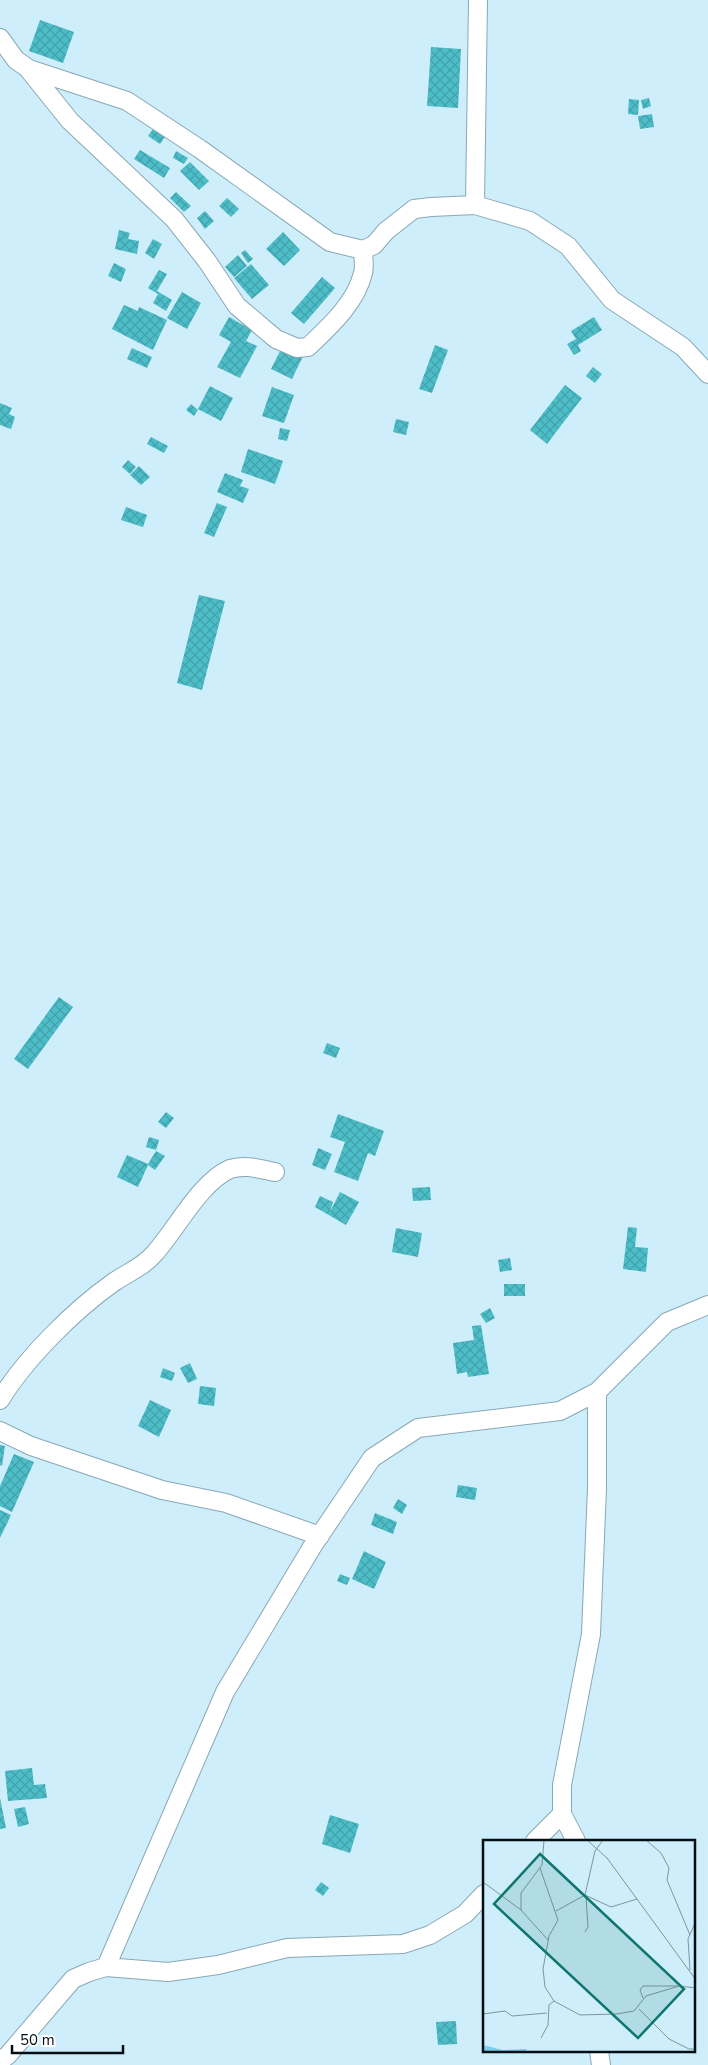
<svg xmlns="http://www.w3.org/2000/svg" width="708" height="2065" font-family="'Nunito Sans',sans-serif">
<style>
.building{fill:url(#building-cross-hatch)}
.lines{fill:none;stroke-linecap:round;stroke-linejoin:round}
.minor-casing{stroke:#89a8b5;stroke-width:20}
.minor{stroke:#fff;stroke-width:18}
.inset-road{fill:none;stroke:#7d959f;stroke-width:1}
.view{fill:#0f766e;fill-opacity:0.15;stroke:#0f766e;stroke-width:2.5}
.inset-edge{fill:none;stroke:#040f13;stroke-width:2.5}
</style>
<defs>
<pattern id="building-cross-hatch" width="8" height="8" patternUnits="userSpaceOnUse" patternTransform="scale(1.25)"><rect width="8" height="8" fill="#4dbec8"/><path d="M0 0l8 8M0 8l8-8" fill="none" stroke="#42a2ab"/></pattern>
</defs>
<rect width="100%" height="100%" fill="#ceeefc"/>
<path class="building" d="M40,20l34,12 -11,31 -34,-12z
M431,47l30,2 -3,59 -31,-2z
M649,98l2,8 -8,3 -2,-9z
M629,99l10,1 -1,15 -10,-1z
M652,114l2,13 -14,2 -2,-13z
M155,126l12,8 -7,10 -12,-8z
M140,150l30,18 -6,10 -30,-19z
M176,151l12,7 -4,6 -11,-6z
M190,162l19,19 -10,9 -19,-19z
M176,192l15,14 -7,6 -14,-14z
M227,198l12,11 -8,8 -12,-11z
M205,211l9,10 -9,8 -8,-11z
M119,230l11,3 -2,6 11,2 -2,13 -22,-5z
M283,232l17,18 -16,16 -18,-17z
M153,239l9,5 -8,15 -9,-6z
M245,250l8,9 -5,4 -7,-10z
M238,255l9,11 -13,11 -9,-10z
M114,263l12,6 -5,13 -13,-6z
M251,264l18,21 -17,14 -18,-21z
M159,270l8,4 -10,17 15,9 -6,11 -13,-8 5,-9 -10,-6z
M322,277l13,11 -31,36 -13,-11z
M182,292l19,11 -14,26 -20,-11z
M124,305l14,6 1,-4 28,13 -14,30 -41,-21z
M229,317l23,13 -6,11 11,5 -17,32 -23,-11 14,-25 -12,-7z
M594,317l8,13 -24,15 3,6 -7,4 -7,-11 9,-5 -5,-8z
M283,345l20,11 -11,23 -21,-10z
M435,345l13,5 -16,43 -13,-4z
M132,348l20,9 -5,11 -20,-9z
M593,367l9,7 -7,9 -9,-7z
M565,385l17,13 -35,46 -17,-14z
M210,386l23,12 -12,23 -23,-12z
M272,387l22,8 -10,28 -22,-7z
M0,403l12,5 -3,6 6,3 -4,12 -11,-4z
M191,404l7,6 -4,6 -8,-6z
M396,419l13,3 -3,13 -13,-3z
M280,428l10,2 -3,11 -9,-2z
M151,437l17,9 -4,7 -17,-9z
M248,449l35,12 -8,23 -34,-12z
M128,460l8,7 -6,7 -8,-7z
M139,466l11,11 -9,8 -11,-10z
M225,473l18,7 -3,6 9,3 -6,14 -26,-11z
M217,503l10,4 -13,30 -10,-4z
M126,507l21,8 -4,12 -22,-7z
M199,595l26,6 -23,89 -25,-7z
M59,997l14,10 -45,62 -14,-10z
M327,1043l13,5 -4,10 -13,-5z
M166,1112l8,6 -8,10 -8,-6z
M338,1114l46,17 -9,25 -7,-3 -10,28 -24,-9 11,-30 -15,-5z
M149,1137l10,3 -3,10 -10,-3z
M318,1148l14,6 -7,16 -13,-5z
M156,1151l9,5 -10,14 -7,-5 -10,22 -21,-10 10,-22 21,9z
M430,1187l1,13 -18,1 -1,-13z
M340,1192l19,10 -13,23 -31,-18 5,-11 13,6 -3,10z
M628,1227l9,1 -2,19 13,1 -2,24 -23,-3z
M396,1228l26,5 -4,24 -26,-5z
M510,1258l2,12 -12,2 -2,-12z
M504,1284h21v12h-21z
M490,1308l5,10 -9,5 -6,-9z
M481,1325l8,49 -21,3 -1,-5 -10,2 -4,-31 21,-3 -2,-14z
M190,1363l7,16 -9,4 -8,-15z
M163,1368l12,5 -3,8 -12,-4z
M200,1386l16,2 -2,18 -16,-2z
M150,1400l21,10 -12,27 -21,-11z
M0,1445l5,1 -3,20 -2,-1z
M14,1454l20,8 -22,50 -12,-6v-20z
M458,1485l19,3 -2,12 -19,-3z
M398,1499l9,6 -5,9 -9,-6z
M0,1510l11,5 -11,23z
M375,1513l22,9 -4,12 -22,-9z
M364,1551l22,11 -12,27 -22,-10z
M340,1574l10,4 -3,7 -10,-4z
M32,1768l2,17 11,-1 2,14 -39,3 -3,-30z
M0,1798l6,30 -6,1z
M25,1807l4,17 -11,3 -4,-18z
M330,1815l29,9 -9,29 -28,-9z
M321,1882l8,6 -6,8 -8,-6z
M456,2021l1,23 -19,1 -2,-23z"/>
<g class="lines">
<g class="minor-casing">
<path id="minor" d="M0,38l16,22 13,9 98,32 73,48 130,93 33,8 11,-5 12,-14 28,-22 17,-2 44,-2 55,16 38,25 44,54 71,47 25,27
M29,70l41,51 104,98 33,42 30,45 39,33 21,9 11,-1c21,-20 48,-44 55,-74 2,-6 0,-16 0,-23
M475,205l3,-205
M0,1400c25,-41 74,-90 114,-118 13,-9 29,-15 40,-28 22,-24 46,-72 76,-85 14,-5 30,0 45,3
M0,1431l31,15 131,44 64,13 94,33
M535,1841l27,-27
M576,1841l-14,-27v-29l29,-151 6,-146v-96
M106,1967l119,-275 87,-145 60,-89 46,-30 142,-17 37,-19 70,-70 41,-17
M599,2051l2,14
M0,2061l8,-6 65,-76 16,-7 17,-5 62,5 50,-7 69,-17 116,-4 27,-9 35,-21 19,-20"/>
</g>
<use href="#minor" class="minor"/>
</g>
<g transform="translate(483 1840)">
<rect width="212" height="212" fill="#ceeefc"/>
<path d="M0,205l20,5 23,-1 2,3h-45z" fill="#7fceee"/>
<path class="inset-road" d="M104,0l20,18 89,122M163,0l15,13 8,15 -2,12 23,55M57,28l18,52 -9,16 -6,33 2,18 9,14 26,14 36,-1 18,-3 12,-15 33,-10 17,2M0,42l38,28 27,30M102,55l10,-44 8,-11M38,70v-17l21,-28 2,-25M73,71l29,-16 26,12 26,-8M102,92l3,-5 -2,-30M207,130l-2,-31 8,-18M160,158l-3,-8 3,-4h35M156,169l30,30 20,10h7M0,174l22,-3 7,5 35,-3M58,198l7,-13 1,-20 5,-4"/>
<path class="view" d="M57,14l144,135 -46,49 -144,-134z"/>
<rect width="212" height="212" class="inset-edge"/>
</g>
<path d="M12 2045v8h111v-8" fill="none" stroke="#040f13" stroke-width="2.5"/>
<text x="20" y="2045" font-size="15" fill="#040f13" stroke="#ffffff" stroke-width="4" paint-order="stroke">50 m</text>
</svg>
